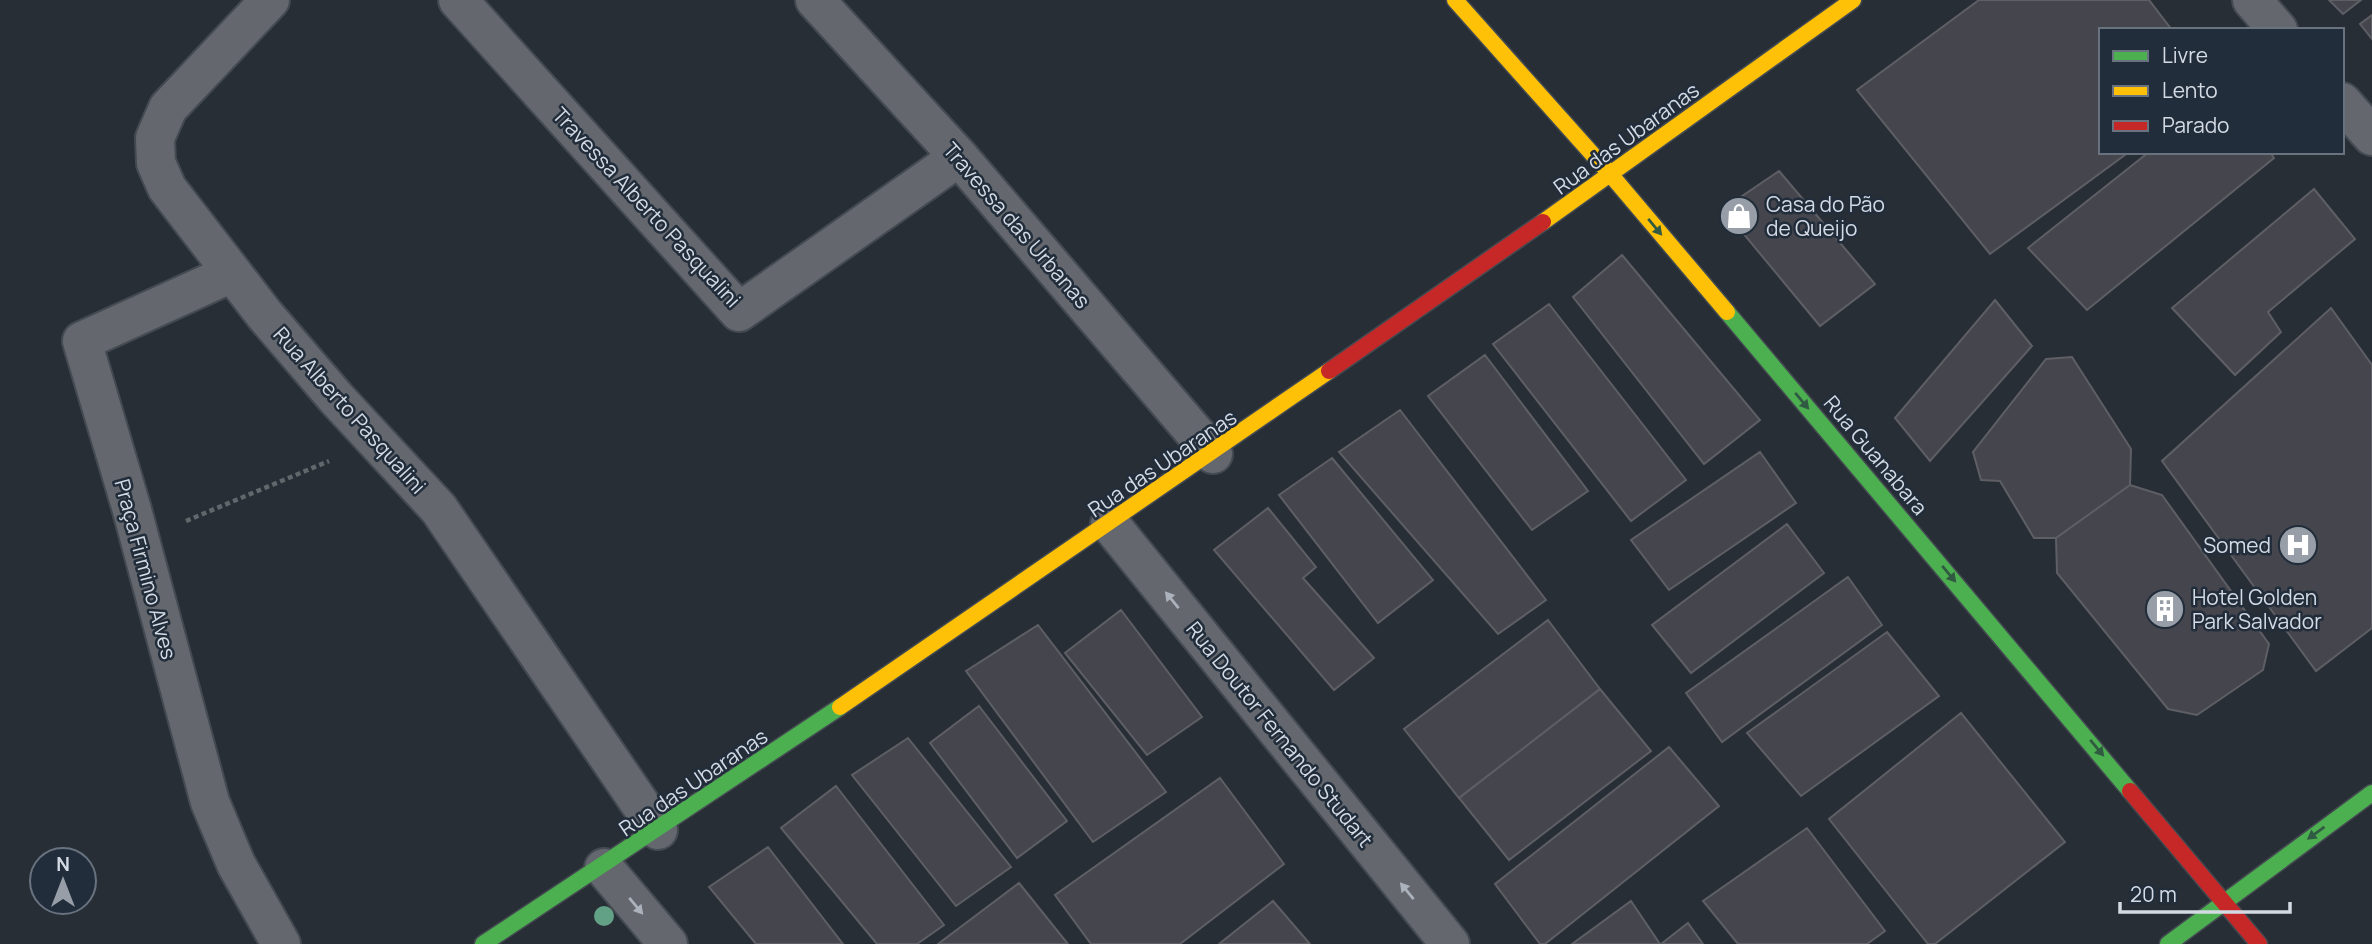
<svg xmlns="http://www.w3.org/2000/svg" width="2372" height="944" font-family="Manrope,sans-serif">
<style>
.building{fill:#45464d;stroke:#5e5f65;stroke-width:2}
.lines{fill:none;stroke-linecap:round;stroke-linejoin:round}
.street-casing{stroke:#444a51;stroke-width:42}
.fast-casing{stroke:#444a51;stroke-width:19}
.slow-casing{stroke:#444a51;stroke-width:19}
.jam-casing{stroke:#444a51;stroke-width:19}
.path{stroke:#62676c;stroke-width:4.5;stroke-dasharray:5 3.5;stroke-linecap:butt}
.street{stroke:#64686e;stroke-width:38}
.fast{stroke:#4caf50;stroke-width:16}
.slow{stroke:#ffc107;stroke-width:16}
.jam{stroke:#c62828;stroke-width:16}
.tree{fill:#63a186}
.oneway{fill:#315a42}
.oneway2{fill:#acb2bb}
.labels{text-anchor:middle;dominant-baseline:central;stroke-width:5;stroke-linejoin:round;paint-order:stroke}
.street-label{font-size:21px;fill:#d3dae4;stroke:#222d3b}
.poi-label{font-size:21px;fill:#d3dae4;stroke:#222d3b;text-anchor:start}
</style>
<rect width="100%" height="100%" fill="#282e35"/>
<path class="building" d="M1979,0h170l23,30h-71v122h28l-139,102 -133,-164z
M2329,0h32l-18,14z
M2372,15v24l-12,-15z
M2149,152h121l4,6 -187,152 -59,-62z
M1779,171l96,113 -55,42 -97,-117z
M2314,189l41,50 -87,73 13,20 -46,43 -63,-67z
M1622,255l138,165 -56,44 -131,-167z
M1995,300l37,46 -102,115 -35,-43z
M1549,304l137,176 -55,41 -138,-177z
M2331,308l41,57v263l-56,43 -154,-210z
M1485,355l103,136 -56,39 -104,-134z
M2072,357l59,92 -1,36 -74,53h-22l-34,-57 -19,-1 -8,-28 73,-93z
M1400,410l146,190 -48,34 -159,-182z
M1760,452l36,51 -127,87 -38,-50z
M1332,458l101,122 -55,43 -99,-128z
M2130,485l32,10 107,149 -6,26 -66,45 -29,-6 -111,-136 -1,-35z
M1268,508l48,59 -13,11 71,80 -40,32 -120,-140z
M1787,524l37,49 -133,100 -39,-48z
M1848,577l34,48 -160,117 -36,-49z
M1121,610l81,107 -55,38 -82,-102z
M1548,620l52,69 -141,109 -55,-69z
M1038,625l128,167 -73,50 -127,-171z
M1887,632l52,64 -138,100 -54,-63z
M1600,689l51,62 -142,109 -50,-62z
M979,706l88,115 -50,37 -87,-115z
M1961,713l104,129 -130,102h-7l-99,-125z
M908,738l103,129 -55,39 -104,-131z
M1669,747l50,59 -174,138h-5l-45,-60z
M1220,778l64,86 -104,80h-89l-36,-49z
M836,786l108,139 -27,19h-40l-96,-116z
M1807,828l78,103 -18,13h-129l-35,-43z
M768,847l75,97h-87l-47,-57z
M1019,883l49,61h-130z
M1273,901l37,43h-91z
M1631,901l29,43h-88z
M1688,923l15,21h-43h1z"/>
<g class="lines">
<g class="street-casing">
<path id="street" d="M270,0l-102,108 -13,30 1,25 11,25 97,126 72,84 103,111 219,321
M458,0l281,312 220,-155
M815,0l144,157 254,297
M2252,0l26,30
M2342,102l30,34
M232,273l-150,68 50,169 78,292 26,62 45,80
M1110,524l340,420
M604,868l64,76"/>
</g>
<g class="fast-casing">
<path id="fast" d="M1727,312l403,479
M483,944l357,-237
M2168,944l204,-151"/>
</g>
<g class="slow-casing">
<path id="slow" d="M1455,0l156,175 116,137
M1543,222l310,-222
M840,707l489,-336"/>
</g>
<g class="jam-casing">
<path id="jam" d="M1329,371l214,-149
M2130,791l129,153"/>
</g>
<path class="path" d="M186,521l143,-60"/>
<use href="#street" class="street"/>
<use href="#fast" class="fast"/>
<use href="#slow" class="slow"/>
<use href="#jam" class="jam"/>
</g>
<circle class="tree" cx="604" cy="916" r="10"/>
<defs><path id="oneway-solid" d="M-6-.8H1V-3.2L6.5 0L1 3.2V.8H-6Z" transform="scale(1.75)"/></defs>
<g class="oneway">
<use href="#oneway-solid" transform="translate(1655 227) rotate(50)"/>
<use href="#oneway-solid" transform="translate(1802 401) rotate(50)"/>
<use href="#oneway-solid" transform="translate(1949 574) rotate(50)"/>
<use href="#oneway-solid" transform="translate(2097 748) rotate(50)"/>
<use href="#oneway-solid" transform="translate(2316 833) rotate(144)"/>
</g>
<g class="oneway2">
<use href="#oneway-solid" transform="translate(1172 600) rotate(-129)"/>
<use href="#oneway-solid" transform="translate(1407 891) rotate(-129)"/>
<use href="#oneway-solid" transform="translate(636 906) rotate(50)"/>
</g>
<defs>
<g id="shop-disc" transform="scale(2.0125)"><circle r="9.5" fill="#979ea7" stroke="#222d3b"/><path d="M-5-2.5h2.3a2.7 3.5 0 0 1 5.4 0H5L5.5 6h-11ZM-1.5-2.5h3a1.5 2.3 0 0 0-3 0Z" fill="#fff"/></g>
<g id="hospital-disc" transform="scale(2.0125)"><circle r="9.5" fill="#979ea7" stroke="#222d3b"/><path d="M-5-5h3v3.5h4V-5h3V5h-3V1.5h-4V5h-3Z" fill="#fff"/></g>
<g id="building-disc" transform="scale(2.0125)"><circle r="9.5" fill="#979ea7" stroke="#222d3b"/><path d="M-4-6H4V6H1V3H-1V6H-4ZM-2.5-4.3h1.7v1.8h-1.7ZM.8-4.3h1.7v1.8H.8ZM-2.5-1h1.7V.8h-1.7ZM.8-1h1.7V.8H.8Z" fill="#fff"/></g>
</defs>
<g fill-rule="evenodd">
<use href="#shop-disc" x="1739" y="216"/>
<use href="#hospital-disc" x="2298" y="545"/>
<use href="#building-disc" x="2165" y="609"/>
</g>
<g class="labels">
<g class="street-label">
<text transform="translate(1626 138) rotate(-36)">Rua das Ubaranas</text>
<text transform="translate(647 207) rotate(47)">Travessa Alberto Pasqualini</text>
<text transform="translate(1017 225) rotate(49)">Travessa das Urbanas</text>
<text transform="translate(350 410) rotate(48)">Rua Alberto Pasqualini</text>
<text transform="translate(1876 455) rotate(50)">Rua Guanabara</text>
<text transform="translate(1162 463) rotate(-34)">Rua das Ubaranas</text>
<text transform="translate(146 569) rotate(75)">Praça Firmino Alves</text>
<text transform="translate(1280 734) rotate(51)">Rua Doutor Fernando Studart</text>
<text transform="translate(693 782) rotate(-34)">Rua das Ubaranas</text>
</g>
<g class="poi-label">
<text x="1766" y="204">Casa do Pão<tspan x="1766" dy="24">de Queijo</tspan></text>
<text x="2271" y="545" text-anchor="end">Somed</text>
<text x="2192" y="597">Hotel Golden<tspan x="2192" dy="24">Park Salvador</tspan></text>
</g>
</g>
<rect x="2099" y="28" width="245" height="126" fill="#222d3b" stroke="#69727f" stroke-width="2"/>
<rect x="2113" y="51" width="35" height="10" fill="#4caf50" stroke="#69727f" stroke-width="2"/>
<text x="2162" y="63" font-size="21" fill="#d3dae4">Livre</text>
<rect x="2113" y="86" width="35" height="10" fill="#ffc107" stroke="#69727f" stroke-width="2"/>
<text x="2162" y="98" font-size="21" fill="#d3dae4">Lento</text>
<rect x="2113" y="121" width="35" height="10" fill="#c62828" stroke="#69727f" stroke-width="2"/>
<text x="2162" y="133" font-size="21" fill="#d3dae4">Parado</text>
<g transform="translate(63 881)"><circle r="33" fill="#222d3b" stroke="#69727f" stroke-width="2"/>
<path d="M0-5L12 26L0 18L-12 26Z" fill="#979ea7"/>
<text y="-10" font-size="19" font-weight="bold" text-anchor="middle" fill="#d3dae4">N</text>
</g>
<path d="M2120 902v10h170v-10" fill="none" stroke="#d3dae4" stroke-width="3.5"/>
<text x="2130" y="902" font-size="21" fill="#d3dae4" stroke="#222d3b" stroke-width="5" paint-order="stroke">20 m</text>
</svg>
